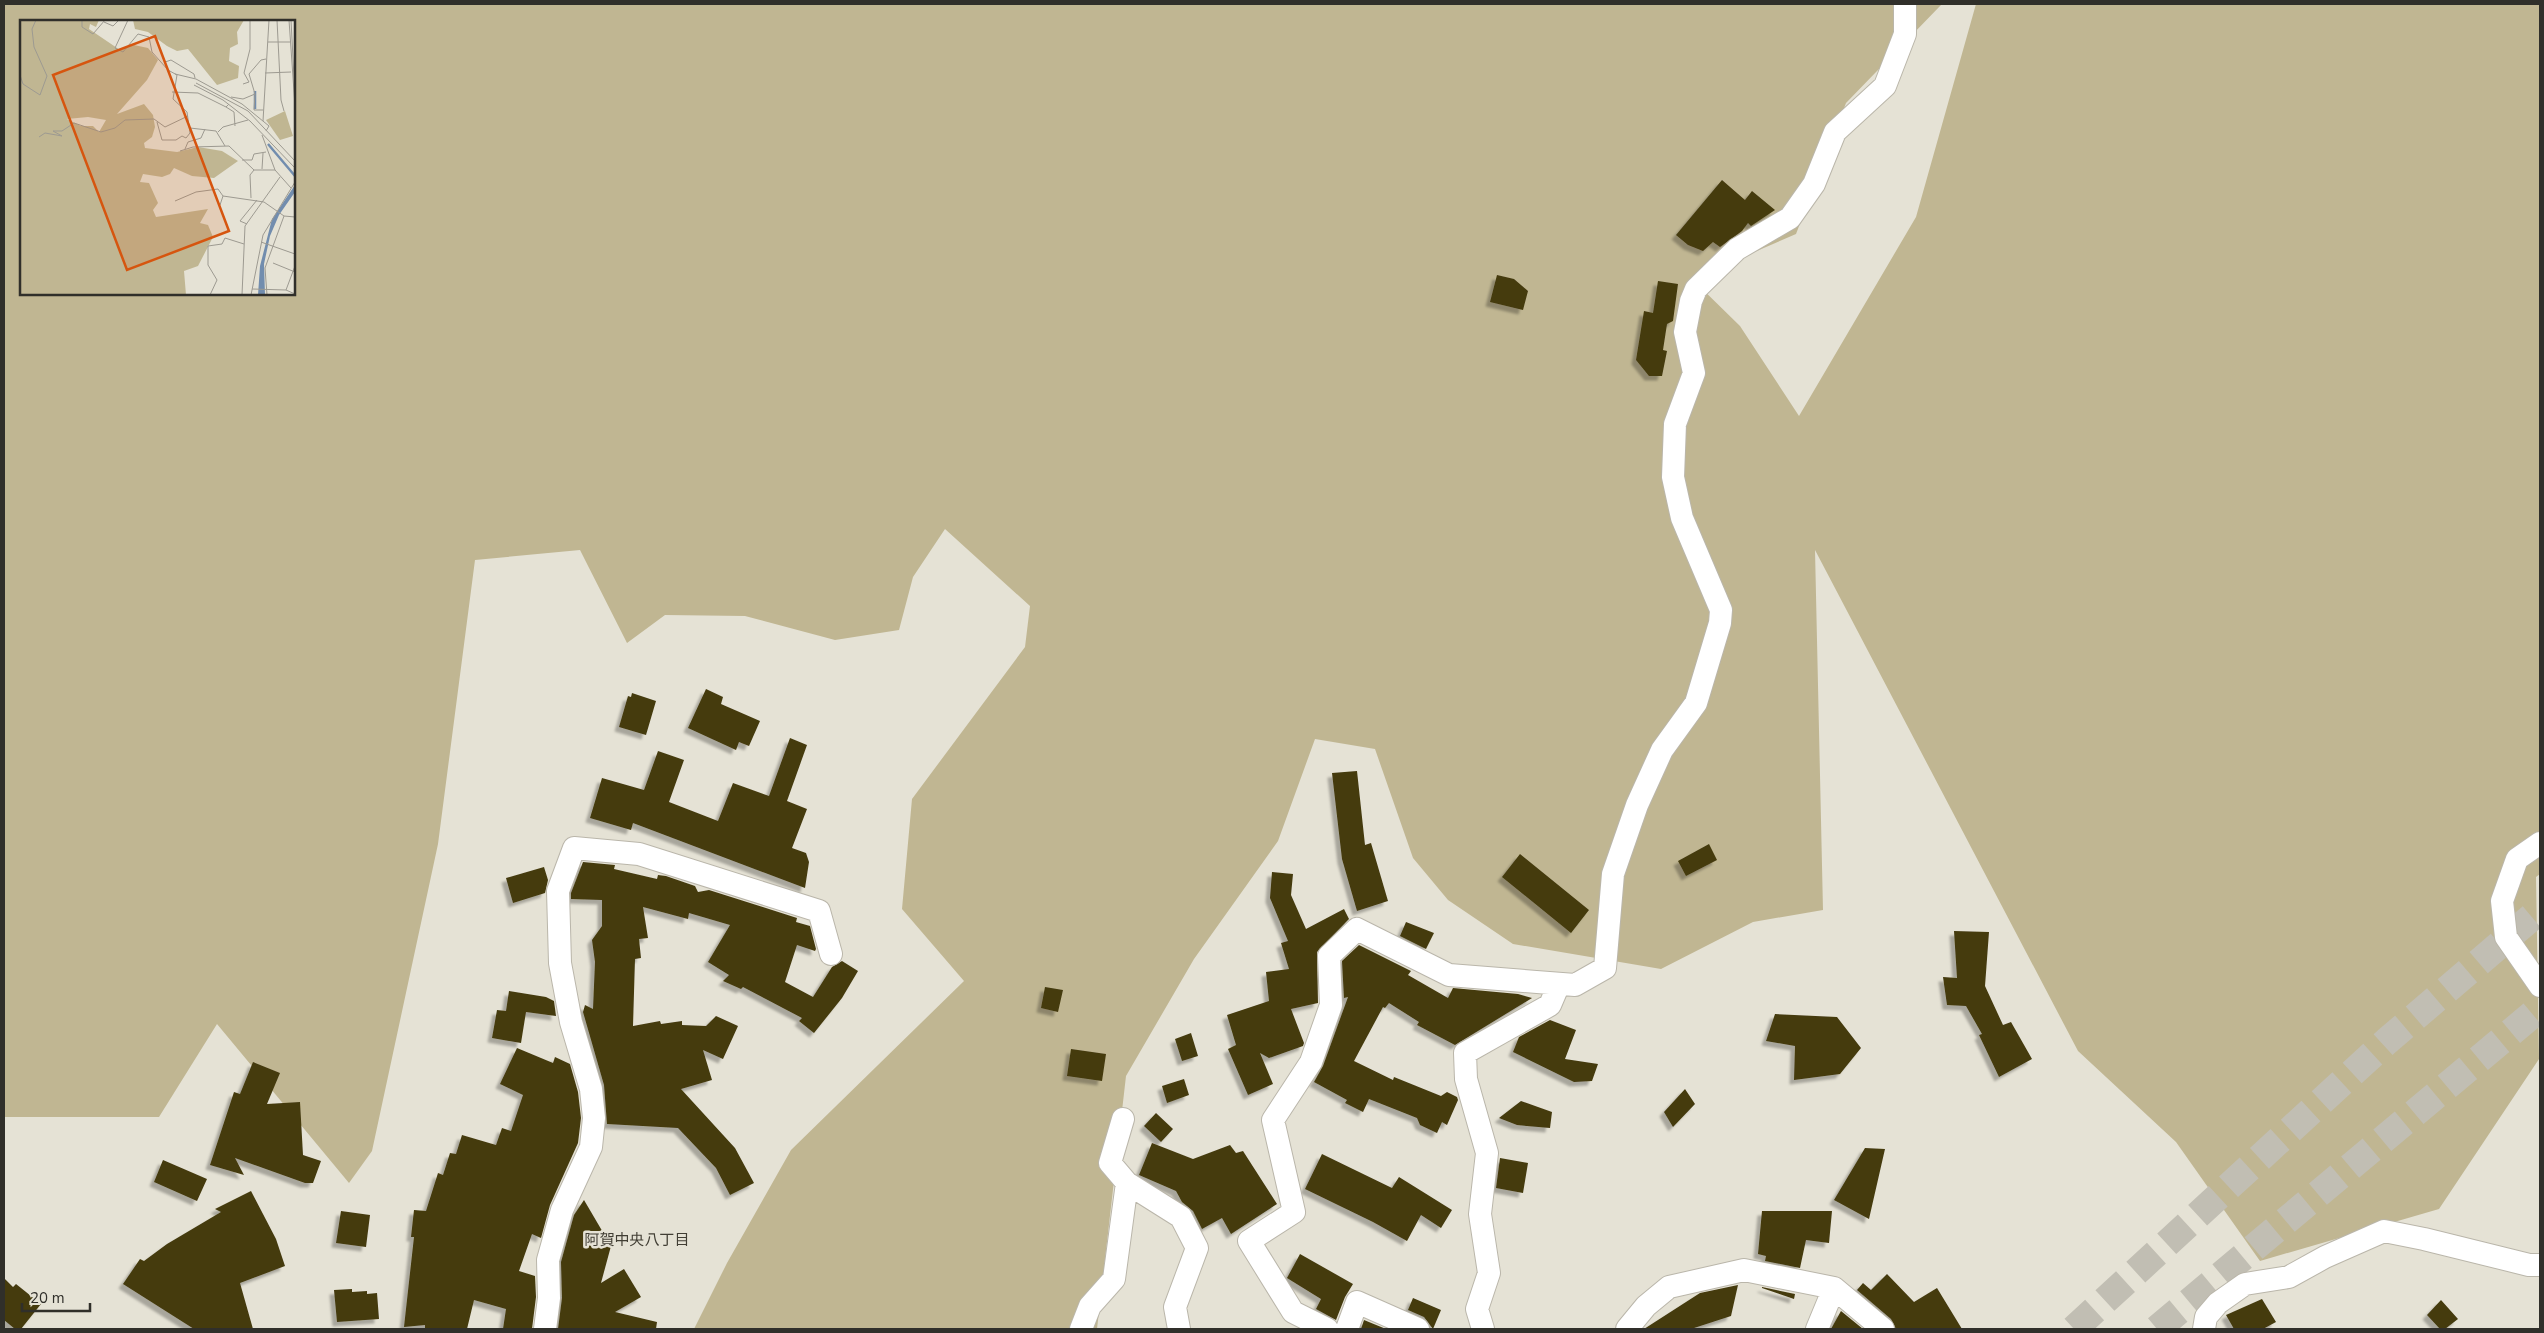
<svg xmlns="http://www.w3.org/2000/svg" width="2544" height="1333" font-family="'Nunito Sans','Noto Sans JP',sans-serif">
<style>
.green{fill:#c0b692;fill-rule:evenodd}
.building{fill:#443a11;filter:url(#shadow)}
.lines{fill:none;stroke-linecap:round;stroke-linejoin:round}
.highway-tunnel{stroke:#c1beb3;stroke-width:28;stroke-dasharray:28 14;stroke-linecap:butt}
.minor-casing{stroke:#bab6aa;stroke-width:24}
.minor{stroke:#fff;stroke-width:22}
.labels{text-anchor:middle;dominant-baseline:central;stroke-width:5;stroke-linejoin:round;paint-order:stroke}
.neighbourhood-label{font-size:15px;fill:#413e34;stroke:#e5e2d5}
.inset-river{fill:none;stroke:#728dae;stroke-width:2.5}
.inset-road{fill:none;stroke:#9d9a91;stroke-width:1}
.view{fill:#d6550f;fill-opacity:0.15;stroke:#d6550f;stroke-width:2.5}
.inset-edge{fill:none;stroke:#302f2a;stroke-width:2.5}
</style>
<defs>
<filter id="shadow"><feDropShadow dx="-4.5" dy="4.5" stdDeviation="1" flood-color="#0004"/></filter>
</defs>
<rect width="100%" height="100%" fill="#e5e2d5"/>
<path class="green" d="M4,4h1938l-96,99 -50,131 -104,45 48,47 59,90 117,-199 60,-213h564v870l-4,3 3,182 -100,150 -179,52 -84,-119 -98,-91 -263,-501 8,360 -70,12 -92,47 -148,-25 -65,-44 -35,-42 -38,-109 -60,-10 -37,102 -84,118 -68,117 -29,253h-403l33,-66 64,-113 173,-169 -62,-72 10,-110 113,-152 5,-41 -85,-77 -32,48 -14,53 -64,10 -90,-24 -80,-1 -38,28 -47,-93 -105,10 -37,284 -66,307 -23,32 -132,-159 -58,93h-155zM21,21h273v273h-273z"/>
<path class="building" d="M1722,180l23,20 7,-9 23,19 -24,16 -3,-3 -6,8 -22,16 -7,-5 -10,9 -15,-6 -12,-10z
M1497,275l17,4 14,12 -5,19 -33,-8z
M1658,281l20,3 -5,37 -6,3 -4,26 4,1 -5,25h-13l-13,-16 8,-49 9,2z
M706,689l17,8 -2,7 39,17 -11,25 -10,-4 -3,8 -48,-22z
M632,693l24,8 -10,34 -27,-8 9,-31 3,1z
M790,738l17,7 -20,56 20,8 -15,39 14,5 3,9 -4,26 -172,-65 -2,7 -41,-12 12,-40 42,12 14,-39 26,9 -15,42 49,19 15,-38 36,13z
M1357,771l8,74 6,-2 17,58 -31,10 -15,-52 -10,-86z
M1709,844l8,16 -31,16 -8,-15z
M1520,854l69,56 -18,23 -69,-56z
M583,862l32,3 -1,4 43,10 1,-4 8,1 29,10 3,6 11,-2 88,28 -1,4 14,4 6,23 -1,2 -18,-6 -12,37 28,15 19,-30 10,-6 16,10 -16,27 -28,35 -15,-12 3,-3 -59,-31 -2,2 -18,-8 6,-6 -21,-13 22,-37 -41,-12 -1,6 -45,-12 5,31 -9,1 2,19 -6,1 -2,67 27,-5 1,3 21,-3v4l24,1 10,-10 22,10 -15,33 -20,-9 9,30 -31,9 54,59 19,35 -24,12 -14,-27 -38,-40 -71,-4 -3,-39 -21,-73 2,-7 8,4 2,-47 -3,-22 10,-14v-26l-31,-1v-6z
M544,867l4,13 -3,13 -32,10 -7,-25z
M1272,872l21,2 -2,21 15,34 38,-20 5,10 -32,33 1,51 -27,6 13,34 -1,3 -34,12 -9,-5 13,31 -25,11 -20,-46 8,-4 -9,-30 42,-14 -3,-29 23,-3 -8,-26 7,-2 -18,-43z
M1406,922l28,11 -8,16 -26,-13z
M1954,931l35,1 -4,54 18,39 8,-3 21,37 -33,18 -20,-42 3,-1 -16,-28 -19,-1 -4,-28 14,1z
M1359,945l52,26 -3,4 40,23 5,-10 65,6 14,4 -77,47 -38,-20 2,-3 -30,-19 -4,5 -2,-1 -29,54 39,19 1,-3 47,19 6,-4 10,5 1,3 -11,25 -5,-3 -5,11 -17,-8 -3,-7 -48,-19 -6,13 -18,-9 2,-3 -33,-18 9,-16 25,-69 -4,1 -2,-37z
M1045,987l18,3 -5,22 -17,-4z
M509,991l37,6 8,4 2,15 -30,-4 -5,31 -29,-5 5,-28 9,1z
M1775,1014l62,3 24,31 -21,26 -46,6 1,-34 -29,-5z
M1550,1020l26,10 -11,29 33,5 -6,17 -18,1 -61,-30 6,-15z
M1191,1033l7,23 -16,5 -7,-22z
M517,1048l36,15 2,-6 15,7 8,28 3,26 -3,25 -28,62 -9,33 -9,-4 -13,37 16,5 1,21 -4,32h-29l3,-20 -32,-9 -7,29h-42v-4l-21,2 10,-90h-3l3,-27 12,1 12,-38 5,2 7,-22 6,1 6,-19 34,10 6,-17 9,3 12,-36 -23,-11z
M1071,1049l35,5 -4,27 -35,-5z
M253,1062l27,11 -13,31 33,-2 3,53 18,6 -8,22h-8l-70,-25 9,17 -34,-10 24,-73 6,2z
M1184,1079l5,16 -22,8 -5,-17z
M1685,1089l10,15 -22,23 -9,-15z
M1521,1101l31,11 -2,16 -33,-3 -18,-7z
M1156,1113l17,16 -12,13 -17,-16z
M1152,1143l41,16 37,-14 6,8 7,-2 34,53 -46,30 -9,-16 -20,11 -9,-18 -11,-9 -6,-11 -37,-16z
M1865,1148l20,1 -16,70 -35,-19z
M1322,1154l70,34 7,-11 53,33 -11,18 -20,-13 -14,26 -34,-19 -68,-33z
M1500,1158l28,5 -5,30 -27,-5z
M163,1160l44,19 -10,22 -43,-19z
M251,1191l25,48 9,27 -45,17 13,46h-59l-71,-45 17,-25 4,2 23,-17 54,-32 -6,-3z
M584,1200l27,46 -10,37 23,-14 17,28 -26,15 42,10 -1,7h-98l4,-31 -1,-36 13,-47z
M341,1211l29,4 -4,32 -30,-4z
M1762,1211h70l-3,32 -23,-3 -6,28 -35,-7 1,-5 -8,-2z
M1300,1254l53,30 -8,13 -9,23 -20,-11 5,-10 -34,-21z
M1887,1274l27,28 23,-14 25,41h-66l-5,-10 -34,-29 6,-7 8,7z
M4,1278l9,9 3,-3 25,20 -20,25h-6l-11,-9z
M1738,1285l-7,31 -40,13h-47l56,-36z
M1762,1287l33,7 -1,5 -32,-11z
M352,1289v3l15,-1v3l10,-1 2,26 -42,3 -3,-32z
M1413,1298l28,12 -8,19 -9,-12 -16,-7z
M2262,1299l14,23 -13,7h-29l-8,-14z
M2441,1300l17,19 -13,10h-5l-13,-14z
M1841,1311l22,18h-32z
M1364,1320l22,9h-25z"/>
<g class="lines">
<path class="highway-tunnel" d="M2074,1329l313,-288 153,-131
M2157,1329l383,-321"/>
<g class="minor-casing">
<path id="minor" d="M2540,843l-23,16 -15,42 4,36 34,49
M1127,1183l54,34 16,31 -22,59 4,22
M545,1329l4,-31 -1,-38 14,-50 29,-63 3,-29 -3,-29 -20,-67 -11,-59 -2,-72 16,-43 65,6 180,57 12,43
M1081,1329l9,-23 24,-27 13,-96 -17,-20 13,-44
M1327,1329l-34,-17 -44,-71 45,-29 -21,-92 38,-58 20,-57 -2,-49 28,-27 92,46 126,10 30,-17 8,-94 24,-69 25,-55 34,-47 24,-80 1,-13 -39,-92 -9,-41 2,-53 19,-51 -9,-41 6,-31 5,-12 41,-40 53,-31 24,-34 21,-52 50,-46 20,-52v-30
M1347,1329l10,-27 61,27
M1483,1329l-6,-20 12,-36 -9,-59 7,-61 -21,-74 -1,-26 85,-48 9,-21
M1627,1329l19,-23 23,-19 75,-17 90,18 49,41
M1817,1329l17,-41
M2204,1329l2,-12 12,-14 27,-19 44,-7 36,-20 59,-26 40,8 105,26h11"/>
</g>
<use href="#minor" class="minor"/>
</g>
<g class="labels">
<g class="neighbourhood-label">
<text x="637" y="1240">阿賀中央八丁目</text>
</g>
</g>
<g transform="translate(20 20)">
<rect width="275" height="275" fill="#e5e2d5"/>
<path d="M0,0h79l-3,7 -6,-3 -1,5 31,21 14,-5 14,3 10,12 -11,20 -30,34 27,-10 9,11 2,12 -3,10 -8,6 1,5 32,4 21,-5 24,4 16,10 -24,17 -22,-2 -18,-8 -4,6 -8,3 -19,-3 -3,8 9,1 9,20 -5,7 3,7 52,-8 -8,14 8,2 5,12 -15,29 -14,5 2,24h-166zM68,97l18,3 -7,12 -6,-6h-12l-14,-7zM113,0h111l-7,12 1,12 -8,4 -1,13 10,5 -1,12 -21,7 -29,-36 -11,2 -10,-5 -19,-14 -13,-3zM265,91l8,25 -13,4 -14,-20z" fill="#c0b692" fill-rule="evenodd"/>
<path d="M275,165v7l-16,23 -9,21 -6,28 1,31h-7l2,-29 12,-47z" fill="#728dae"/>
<path class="inset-river" d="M235,71v18M248,124l27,32"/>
<path class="inset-road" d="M62,0v7l11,7 12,-14M108,0l-13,28 8,4 15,-18 11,3 3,15 16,18 9,5 -4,24 14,13 3,21 -4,5 -4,-2 -6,4h-14l-5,-18M257,0l4,80 3,11M269,0l6,86M271,0l4,77M84,2l9,4 6,-6M248,22h22M145,42l6,-2 23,14 1,4M245,53l26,-1M155,54l21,5 46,25 27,22 -3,5M0,55l3,9 17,11 7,-19 -13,-29 -2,-18 4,-9M176,63l52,28 47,50M223,64l6,-2 -5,-9 6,-24v-29M174,65l29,15 27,21 45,47M152,72l26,1 28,14 3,-3M235,74l-1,16h9M211,77l12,2 12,-5 -6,-20 12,-14 5,-1M206,87l8,5 1,14M243,101l6,-101M170,108l26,3 9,15M198,112l5,-5 25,-7M242,115l13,35 16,18M19,117l6,-4 17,3 -9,-5h9l12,-8 27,9 14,-4 10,-8 29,-1 11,8 23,-11M165,129l3,-7 13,-4 4,-9M160,131l13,-4 36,-1 25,24M222,140h10l2,-6 12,-2M242,149l1,-16M203,176l41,6 20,14 11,1M231,178l-1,-23 4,-5h21M155,181l21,-9 22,-3 5,7 -3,9M227,204l-7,-3 17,-21M241,222l34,12M253,243l22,9M232,269l34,1 9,4M266,270l9,-24M190,275l7,-15 -9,-15v-19l14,-2 3,-6 19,6M222,275l3,-69 35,-49M231,275l12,-60 32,-53M247,275l-2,-27 19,-52"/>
<path class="view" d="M135,16l74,195 -102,39 -74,-195z"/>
<rect width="275" height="275" class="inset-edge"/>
</g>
<rect width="2544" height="1333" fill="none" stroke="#302f2a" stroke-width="10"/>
<path d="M22 1303v8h68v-8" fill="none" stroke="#302f2a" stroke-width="2.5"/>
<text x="30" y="1303" font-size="15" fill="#302f2a" stroke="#e5e2d5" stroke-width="4" paint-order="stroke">20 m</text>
</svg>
